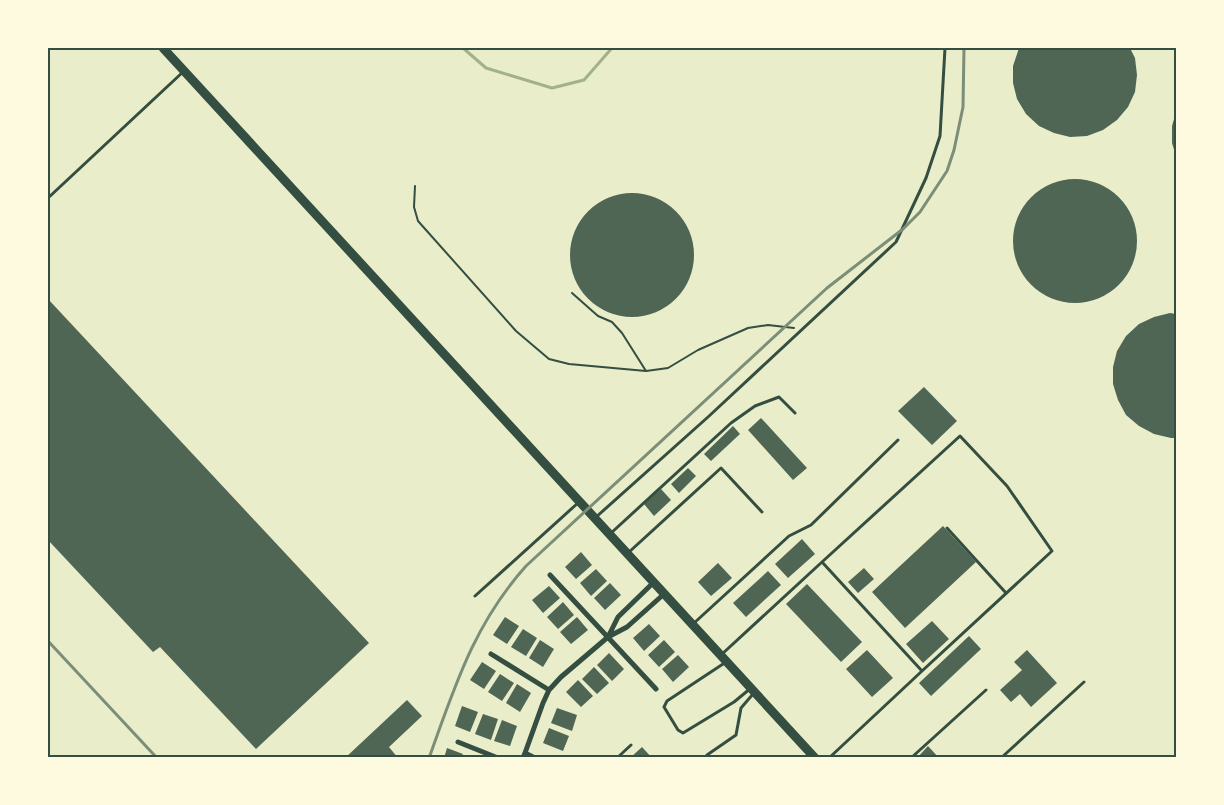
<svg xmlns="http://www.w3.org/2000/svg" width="1224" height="805" font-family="'Work Sans',sans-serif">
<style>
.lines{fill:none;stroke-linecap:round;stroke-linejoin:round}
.stream{stroke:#a3b18a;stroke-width:3}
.building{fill:#4f6655}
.path{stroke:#344e41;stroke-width:2}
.service{stroke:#344e41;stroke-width:3}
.minor{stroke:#344e41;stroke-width:5}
.secondary{stroke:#344e41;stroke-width:9}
.rail{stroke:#7c8e77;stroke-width:3}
.neatline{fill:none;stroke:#344e41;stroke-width:2}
</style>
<rect width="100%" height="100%" fill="#e9edc9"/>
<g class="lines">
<path class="stream" d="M463,48l23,20 66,20 32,-8 28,-32"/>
</g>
<path class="building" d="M1019,48h111l5,10 2,17 -2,17 -7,15 -11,13 -14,10 -16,6 -17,1 -16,-4 -15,-7 -13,-12 -9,-15 -4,-16v-17z
M1176,112v44l-4,-13v-17z
M1013 241a62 62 0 1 1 124 0a62 62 0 1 1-124 0Z
M570 255a62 62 0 1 1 124 0a62 62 0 1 1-124 0Z
M48,299l321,344 -113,106 -96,-102 -7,5 -105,-112z
M1170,313l6,1v124h-5l-17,-4 -15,-8 -13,-11 -8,-15 -5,-16v-17l4,-16 9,-15 13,-12 15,-7z
M924,387l33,34 -25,24 -34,-34z
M761,418l46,50 -14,12 -45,-50z
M733,426l7,8 -29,27 -7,-7z
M688,468l8,8 -17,17 -8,-9z
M661,489l10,11 -17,16 -10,-12z
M943,526l33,36 -71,66 -33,-36z
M802,539l13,15 -27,24 -13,-14z
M581,552l11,13 -16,14 -11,-12z
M718,563l14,15 -21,18 -13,-14z
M864,568l10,11 -16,14 -10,-11z
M596,569l11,12 -16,15 -11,-13z
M768,571l13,14 -35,32 -13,-14z
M610,583l11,12 -16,15 -11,-12z
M807,584l55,58 -21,20 -55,-58z
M549,586l11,12 -17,15 -11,-13z
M563,602l11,13 -16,14 -11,-12z
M505,617l14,9 -12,18 -14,-9z
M577,617l11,13 -17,14 -11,-12z
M932,621l17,18 -26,24 -17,-19z
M649,624l11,12 -16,15 -11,-13z
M523,629l14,9 -11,18 -15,-9z
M969,636l12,13 -50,47 -12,-13z
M540,640l14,9 -11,18 -14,-9z
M664,640l11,12 -16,15 -11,-12z
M867,650l26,28 -21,19 -26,-28z
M1027,650l30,33 -26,24 -11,-13 -9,8 -11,-12 22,-20 -8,-8z
M609,653l15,16 -12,12 -15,-16z
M678,655l11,12 -16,15 -11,-13z
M482,662l14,9 -12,18 -14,-9z
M594,667l15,16 -12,11 -15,-15z
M500,674l14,9 -12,18 -14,-9z
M578,680l15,16 -12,11 -15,-15z
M517,684l14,9 -11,19 -14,-9z
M407,700l15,16 -33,31 9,11h-53z
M462,706l16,6 -8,20 -15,-6z
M557,708l20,7 -5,16 -21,-8z
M483,714l15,5 -7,21 -16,-6z
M502,720l15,6 -7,20 -16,-5z
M549,728l20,8 -6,15 -20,-8z
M928,746l11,12h-22z
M642,747l10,11h-22z
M447,748l16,6 -2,4h-17z"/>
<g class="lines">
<path class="path" d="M415,186l-1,21 4,14 98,110 33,28 20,5 77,7 22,-3 30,-18 50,-22 20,-3 26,3
M572,293l26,23 14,6 10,11 24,38"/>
<path class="service" d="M48,198l136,-127
M595,518l113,-101 188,-175 30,-64 14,-42 5,-88
M947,528l59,65
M610,534l121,-111 24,-17 24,-9 16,16
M628,553l93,-85 41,44
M822,562l138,-126 47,50 45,65 -130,120
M475,596l104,-94
M693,624l96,-88 22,-11 87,-85
M721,655l101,-93 100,109 -93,87
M726,662l-59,39 -3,6 14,23 5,3 51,-31 17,-14
M707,755l29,-20 5,-27 12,-14
M617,758l14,-13
M911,758l75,-68
M1001,758l83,-76"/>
<path class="minor" d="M550,575l106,114
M608,637l10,-20 36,-35
M491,654l58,36
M458,742l40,16
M525,753l18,-50 6,-13 12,-13 47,-40 19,-10 37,-33
M523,758l2,-5 10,5"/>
<path class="secondary" d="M163,48l652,710"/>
<path class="rail" d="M48,641l109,117
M429,758c26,-72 45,-134 97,-192l301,-278 76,-59 17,-17 27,-41 7,-21 9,-43 1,-59"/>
</g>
<rect width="1224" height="805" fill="none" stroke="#fefae0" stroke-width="98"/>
<rect x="49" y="49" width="1126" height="707" class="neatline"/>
</svg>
